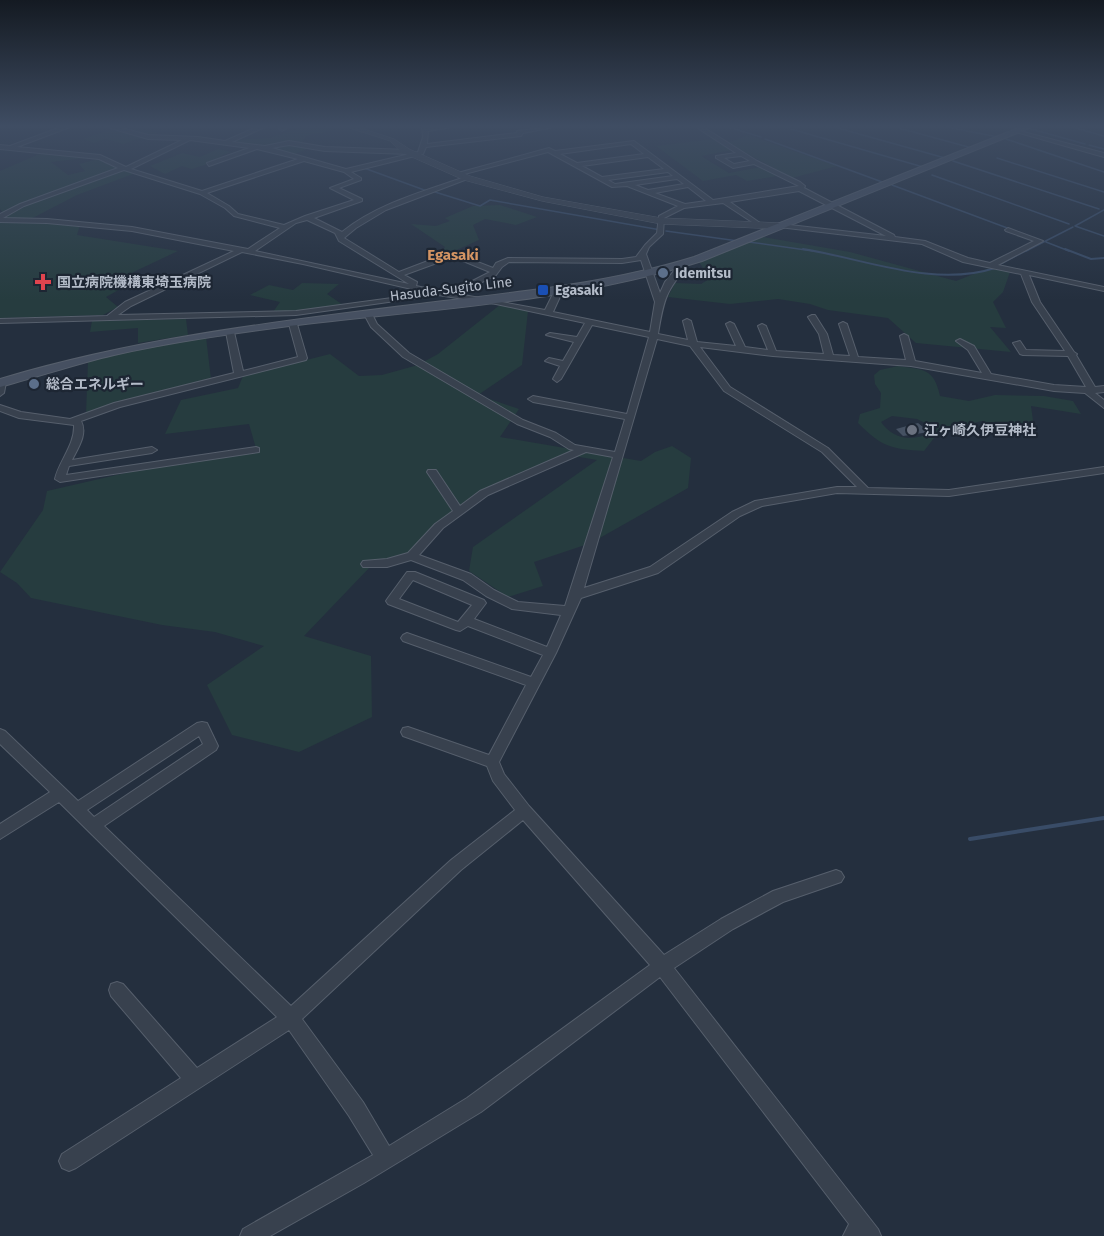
<svg xmlns="http://www.w3.org/2000/svg" width="1104" height="1236" font-family="'Fira Sans','Noto Sans JP',sans-serif">
<style>
.green{fill:#263c3f;fill-rule:evenodd}
.lines{fill:none;stroke-linecap:round;stroke-linejoin:round}
.stream-far2{stroke:#394c67;stroke-width:1.5}
.stream-far1{stroke:#394c67;stroke-width:2}
.stream{stroke:#394c67;stroke-width:4}
.building{fill:#455162}
.minor-casing{stroke:#565f6c;stroke-width:2}
.tertiary-casing{stroke:#565f6c;stroke-width:1}
.secondary-casing{stroke:#565f6c;stroke-width:2}
.minor{fill:#38414e;fill-rule:evenodd}
.tertiary{fill:#38414e;fill-rule:evenodd}
.secondary{fill:#465061;fill-rule:evenodd}
.service-dot{fill:#5c6f8a;stroke:#1d2633;stroke-width:2}
.health-dot{fill:#e0444e;stroke:#1d2633;stroke-width:2}
.transit-dot{fill:#1a4fb4;stroke:#1d2633;stroke-width:2}
.worship-dot{fill:#6b7280;stroke:#1d2633;stroke-width:2}
.labels{text-anchor:middle;dominant-baseline:central;stroke-width:4.5;stroke-linejoin:round;paint-order:stroke}
.far-poi-label{font-size:14px;font-weight:bold;fill:#b4bcc9;stroke:#1d2633;text-anchor:start}
.far-street-label{font-size:14px;fill:#b4bcc9;stroke:#1d2633}
.far-neighbourhood-label{font-size:15px;font-weight:bold;fill:#d59563;stroke:#1d2633}
</style>
<rect width="100%" height="100%" fill="#242f3e"/>
<path class="green" d="M118,127l41,5 -36,12 -17,-5 -12,4 -11,-4z
M303,127l30,3 -27,6 -5,9 8,3 -19,8 -39,-12 -22,-2c15,-6 30,0 47,-6 9,-3 17,-6 27,-9z
M748,135l89,31 -45,12 -64,-35z
M714,139l18,11 -31,6 28,17 32,-6 16,9 -30,5 -11,-6 -33,6 -47,-35z
M218,149l14,3 -12,4 6,2 -34,11 -10,-3 -17,8 -15,-8 32,-13 18,4z
M44,152l49,5 -42,5 17,13 17,-4 -6,-7 23,-6 31,16 -56,21 -54,28 57,2 -3,10 101,16 -53,25 6,7 -25,14 12,10 -15,8 -103,3v-103l4,-1 -4,-5v-38z
M500,205l37,12 -21,8 -31,-6 -12,6 6,15 -43,19 9,-12 -34,-23 25,2 14,-5 -5,-3 28,-12z
M763,237l87,15 106,29 33,-13 21,4 -7,20 -10,10 13,26 -16,-1 21,25 -95,-9 -28,-25 -60,-8 -18,-6 -32,-5 -48,5 -62,-7 7,-14 26,1 10,-6 -13,-17z
M302,283l37,1 -12,10 16,11 -32,5 -38,2 7,-10 -30,-7 19,-10 24,5z
M501,304l27,7 -6,54 -44,30 41,14 -19,28 141,24 14,-9 17,-6 19,12 -3,30 -97,55 -57,19 9,24 -35,11 -39,-26 4,-24 124,-87 -29,-5 -115,57 -43,44 -40,11 -66,69 67,20 1,61 -73,35 -67,-17 -25,-50 57,-39 -49,-14 -53,-7 -131,-27 -14,-15 -17,-11 43,-62 4,-19 87,-20 123,-19 -8,-28 -84,10 16,-34 57,-12 5,-12 87,-22 29,22 23,-1 36,-10 20,-11z
M186,319l2,16 -50,8v-15l-48,4 2,-11z
M206,337l5,42 -125,35 2,-53 44,-11z
M898,366c26,4 36,2 42,30l29,5 26,-6 49,1 29,5 8,13 -50,-8 2,15 -32,6 -19,-6 -20,5 -28,12 -10,13c-33,-2 -42,-4 -66,-28l2,-9 20,-6 1,-15 -6,-9 -1,-9 6,-5zM892,416l25,3 14,7v6c-17,10 -38,8 -50,-10z"/>
<g class="lines">
<path class="stream-far2" d="M728,127l33,10
M783,127l3,1
M834,127l111,31
M895,127l77,21
M947,127l51,10
M1072,127l32,9
M791,129l132,38
M1031,129l54,15
M765,139l120,44
M1006,139l98,33
M1089,145l15,4
M997,158l107,34
M953,161l146,48
M364,168l63,23
M932,175l137,49
M892,185l118,44
M435,192l45,14 10,-6 171,30
M1075,226l29,-16
M1075,226l29,10
M666,231l72,10
M749,242l64,9
M1046,242l23,9
M1026,251l47,-24"/>
<path class="stream-far1" d="M803,249c62,10 131,39 192,19
M1065,249l26,10 13,-1
M998,265l31,-16"/>
<path class="stream" d="M970,839l134,-21"/>
</g>
<path class="building" d="M918,423l11,9 -26,4 -7,-7z"/>
<g class="lines">
<g class="minor-casing">
<path id="minor" d="M61,127h9l-53,20 83,8 26,12 56,-27 -34,-1 -41,-12h11l30,8 50,2 27,4 32,-14h8l-33,15 33,4 24,-5 36,6 84,3 3,2 -3,2 -84,-3 -36,-6 -17,3 74,21 72,-17 5,-15 -1,-10h30l-24,4 -1,13 90,-11v-2l37,-4 -31,6 -2,3 -95,11 -3,7 -72,18 10,6v2l-22,8 23,11v2l-48,17 28,14c35,-28 80,-40 123,-55l5,1 -84,32 -30,18 -12,10 55,34 42,-16 16,-2 36,14 3,-5 12,-5 114,1 14,-2 9,-12 12,-12 2,-17 19,-10 -51,-20 -15,1 -64,-35 -91,24 -3,-2 95,-26 6,3 79,-10 79,59 86,-14 -45,-22 -21,4 -17,-10v-2l20,-3 -40,-26h7l54,34 43,21 5,4 -1,2 90,47 1,2 30,4 43,17 22,5 44,-22 -28,-10 -1,-1 3,-2 35,13 -45,24 106,22v4l-75,-16 11,27 34,50 3,2 -1,1 19,32 9,-1v6l-9,1 9,7v8l-19,-15 -31,-2 -143,-25 -138,-10 -73,-9 30,40 98,61 40,40 81,2 155,-23v6l-155,23 -112,-3 -75,13 -22,10 -82,57 -77,25 -25,55 -57,109 5,12 25,32 135,149 57,-36 52,-28 63,-21 5,2 3,5 -3,5 -58,20 -50,27 -59,39 204,261 3,7h-38l6,-12 -189,-247 -179,135 -117,71 -94,53h-30l3,-7 130,-74 -24,-39 -60,-86 -213,138 -7,3 -7,-3 -3,-7 3,-7 119,-76 -70,-82 -2,-6 2,-6 6,-2 6,2 74,84 80,-51 -218,-215 -59,37v-15l50,-32 -50,-48v-15l5,2 73,70 119,-78 5,-1 5,1 11,23 -2,4 -112,76 187,180 160,-146 64,-50 -22,-29 -6,-15 -84,-30 -2,-4 2,-4 5,-1 81,28 37,-70 -123,-44 -2,-3 2,-3 4,-2 124,44 12,-22 -75,-29 -8,5 -4,-1 -68,-26 -2,-3 2,-3 19,-26h8l69,28 2,3 -12,16 73,28 14,-32 -49,-6 -26,-13 -23,-16 -52,-20 -24,7h-24l-2,-3 2,-3 24,-2 21,-6 27,-29 18,-13 -26,-39 1,-2h8l24,36 20,-15 94,-41 -5,-1 -19,-12 -33,-13 -114,-67 -32,-30 -7,-13 7,-2 6,12 32,29 114,67 33,13 19,12 40,7 10,-33 -92,-17 -5,-3 5,-3 94,18 22,-77 -57,-12 -31,54 -4,3 -4,-3 7,-13 -15,-5 4,-3 14,3 11,-19 -28,-7 4,-2 27,4 8,-14 -89,-19 -58,-9 -142,20 -296,8v-4l107,-3 18,-14 109,-51 -102,-20 -85,-8 -47,-1v-8l20,-10 98,-36 -19,-9 -99,-10v-4l10,1zM190,140l59,8 -42,15 2,3 48,-17 41,10 -96,32 -71,-22zM631,144l13,10 -67,9 -17,-9zM741,156l9,5 -16,3 -10,-6zM648,157l16,12 -62,8 -20,-11zM304,161l40,11 10,7 -24,9 24,12 -49,16 -21,9 -46,-11 -9,-8 -22,-13zM124,170l76,24 25,14 9,8 46,12 -32,21 -116,-22 -85,-8 -44,-1 21,-12zM668,172l5,4 -58,8 -7,-4zM677,179l7,5 -36,6 -13,-5zM688,187l18,14 -21,3 -30,-11zM799,191l87,45 -105,-12 -2,1v2l143,17 41,18 58,12 11,28 33,49 -39,-1 -6,-9 -7,2 7,11 3,1 45,1 18,31 -32,-2 -63,-11 -17,-28 -14,-7 -4,2 12,9 14,23 -67,-12 -7,-25 -4,-2 -4,2 6,24 -48,-3 -11,-33 -4,-2 -4,2 11,32 -17,-1 -6,-21 -12,-19h-3l-4,2 11,17 5,20 -48,-3 -10,-25 -4,-2 -4,2 10,24 -23,-3 -11,-23 -4,-2 -4,2 10,22 -39,-4 -6,-21 -4,-2 -4,2 5,19 -30,-6c6,-37 8,-42 31,-71l-7,-2 -17,21 -5,11 -14,-39 3,-7 14,-13 1,-16 20,-10 39,-5 35,23 2,-1v-2l-30,-21zM307,220l28,13 4,8 70,43 -154,-33 41,-28zM242,252l61,12 126,29 -133,18 -178,4 13,-9zM456,258l34,14 -41,21 -33,-7 1,-4 -13,-7 41,-15zM641,260l14,42 -5,30 -97,-20 10,-22 -4,-2 -4,2 -10,20 -87,-16 38,-19 6,-8 7,-5 113,1zM657,339l33,7 34,45 98,61 35,35h-20l-82,14 -23,11 -82,55 -66,21zM586,452l27,5 -48,149 -47,-4 -24,-12 -23,-16 -52,-19 24,-27 45,-33zM413,580l59,25 -14,17 -59,-23zM199,736l4,8 -109,73 -7,-7zM523,820l127,145 -183,133 -78,48 -26,-44 -61,-83 159,-149z
M281,127h8l-7,4 -3,-2z
M1016,130l88,23v4l-88,-25z
M290,322l7,2 10,34 -1,2 -186,47 -39,14c7,13 -3,27 -9,39l80,-13 5,3 -5,3 -83,13 -3,9 190,-28 3,1v4l-199,30 -5,-3c4,-18 20,-34 19,-54l-55,-7 -19,-7v-6l21,7 49,7 44,-16 120,-30 -8,-41 4,-2 4,2 9,39 55,-14 -9,-33z
M0,380l6,2 -2,11 -4,3z"/>
</g>
<g class="tertiary-casing">
<path id="tertiary" d="M347,127h11l36,12 15,10 61,27 73,21 118,21 120,5 4,3 -4,3 -120,-5 -119,-23 -78,-21 -61,-27 -13,-12z"/>
</g>
<g class="secondary-casing">
<path id="secondary" d="M1021,127h11l-330,134c-133,42 -276,48 -413,65 -59,8 -117,16 -175,29 -39,9 -76,22 -114,32v-8c140,-42 283,-58 427,-76 91,-11 180,-19 267,-46z"/>
</g>
<use href="#minor" class="minor"/>
<use href="#tertiary" class="tertiary"/>
<use href="#secondary" class="secondary"/>
</g>
<linearGradient id="sky" x2="0" y2="1"><stop stop-color="#141a22"/><stop offset="0.42" stop-color="#3f4d63"/><stop offset="1" stop-color="#3f4d63" stop-opacity="0"/></linearGradient>
<rect width="1104" height="300" fill="url(#sky)"/>
<g class="service-dot">
<circle cx="663" cy="273" r="6"/>
<circle cx="34" cy="384" r="6"/>
</g>
<path class="health-dot" d="M40 273h6v6h6v6h-6v6h-6v-6h-6v-6h6z"/>
<rect class="transit-dot" x="537" y="284" width="12" height="12" rx="3"/>
<circle class="worship-dot" cx="912" cy="430" r="6"/>
<g class="labels">
<g class="far-poi-label">
<text x="675" y="273">Idemitsu</text>
<text x="57" y="282">国立病院機構東埼玉病院</text>
<text x="555" y="290">Egasaki</text>
<text x="46" y="384">総合エネルギー</text>
<text x="924" y="430">江ヶ崎久伊豆神社</text>
</g>
<g class="far-street-label">
<text transform="translate(451 289) rotate(-7)">Hasuda-Sugito Line</text>
</g>
<g class="far-neighbourhood-label">
<text x="453" y="255">Egasaki</text>
</g>
</g>
</svg>
